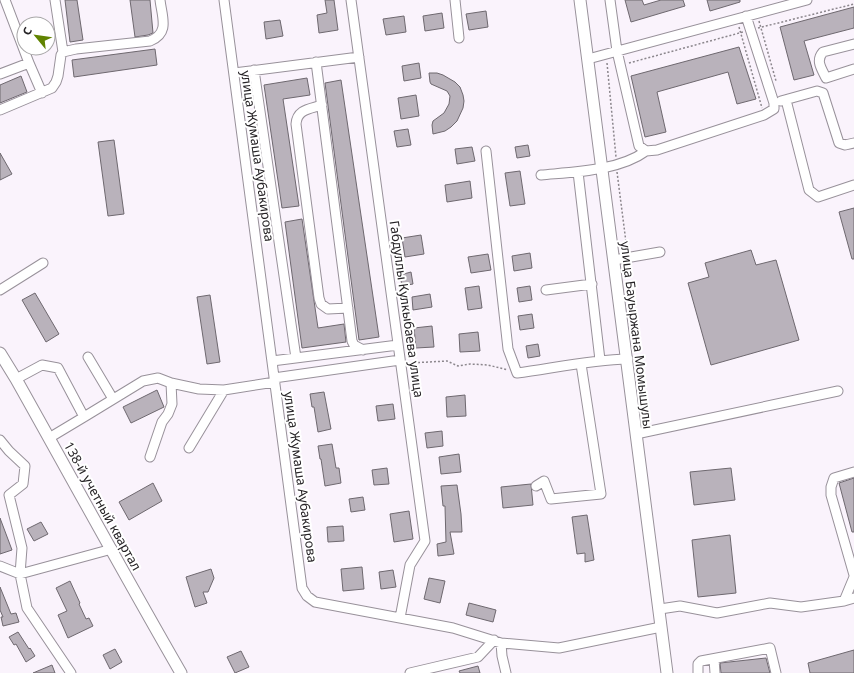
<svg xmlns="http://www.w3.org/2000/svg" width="854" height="673" font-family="'Noto Sans',sans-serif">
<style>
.building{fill:#b9b2bb;stroke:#6e686f}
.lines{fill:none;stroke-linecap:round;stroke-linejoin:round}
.minor-casing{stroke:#98919a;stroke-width:11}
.major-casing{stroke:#98919a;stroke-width:13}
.path{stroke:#8b868c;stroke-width:1.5;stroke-dasharray:2 2;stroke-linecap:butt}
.minor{stroke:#fff;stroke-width:9}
.major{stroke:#fff;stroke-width:11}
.labels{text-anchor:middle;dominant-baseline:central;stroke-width:4;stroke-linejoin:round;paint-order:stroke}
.street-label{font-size:13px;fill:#262326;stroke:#fff}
</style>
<rect width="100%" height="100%" fill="#faf3fc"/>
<path class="building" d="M65,0h12l6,40 -13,2z
M130,0h20l3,33 -5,2 -13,2z
M325,0h9l4,30 -19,3 -2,-18 10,-2z
M625,0h17l2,5 17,-5h22l2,6 -54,16z
M707,0h33v2l-30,9z
M854,7v21l-50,13 10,34 -20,5 -14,-53z
M486,11l2,16 -19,3 -3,-16z
M442,13l2,15 -19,3 -2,-15z
M404,16l2,16 -20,3 -3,-16z
M280,20l3,16 -17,3 -2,-17z
M739,47l17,52 -19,5 -9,-32 -71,20 9,40 -21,5 -14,-61z
M155,49l2,16 -83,12 -2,-17z
M419,63l2,15 -17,3 -2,-15z
M429,73h8l6,2 12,7 5,5 3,8 1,6 -1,7 -6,13 -6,6 -6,4 -12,3 -1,-9 1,-4 11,-8 5,-9 1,-8 -3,-5 -16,-7 -1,-2z
M21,76l6,16 -27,11v-18z
M307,78l3,17 -27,4 16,107 -17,2 -18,-123z
M341,80l38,257 -20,3 -34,-257z
M416,95l3,21 -18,3 -3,-21z
M408,129l3,16 -14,2 -3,-16z
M114,140l10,74 -16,2 -10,-74z
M528,145l2,11 -13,2 -2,-11z
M472,147l3,14 -18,3 -2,-15z
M0,153l12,21 -12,6z
M520,171l5,33 -15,2 -5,-33z
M470,181l2,17 -25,4 -2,-17z
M854,208v51h-2l-13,-47z
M302,219l16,109 26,-4 2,18 -44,6 -17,-126z
M421,235l3,19 -19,3 -3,-19z
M751,250l5,15 20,-5 23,80 -88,25 -23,-82 21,-6 -4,-14z
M530,253l2,15 -18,3 -2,-15z
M488,254l3,16 -20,3 -3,-16z
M411,272l2,12 -11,2 -2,-11z
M479,286l3,22 -14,2 -3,-22z
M530,286l2,14 -13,2 -2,-14z
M35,293l24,41 -13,8 -24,-42z
M430,294l2,13 -19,3 -1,-13z
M210,295l10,67 -13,2 -10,-67z
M532,314l2,14 -14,2 -2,-14z
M432,326l2,21 -18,1 -2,-20z
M478,332l2,19 -20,1 -1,-18z
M538,344l2,12 -12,2 -2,-12z
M157,390l7,17 -33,16 -8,-16z
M324,392l7,37 -13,3 -4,-25h-2l-2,-13z
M465,395l1,21 -19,1 -1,-20z
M393,404l2,15 -17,2 -2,-15z
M442,431l1,15 -16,2 -2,-15z
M332,444l4,24h3l2,15 -16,3 -4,-27h-1l-2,-13z
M459,454l2,18 -20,2 -2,-17z
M387,468l2,16 -15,1 -2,-15z
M731,468l4,32 -41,5 -4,-33z
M854,478v54h-2l-13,-49z
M153,483l9,18 -33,19 -10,-18z
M531,484l2,21 -30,3 -2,-21z
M457,485l4,29 1,18h-12l4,22 -16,2 -1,-12 9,-2 -1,-36h-2l-2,-20z
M363,497l2,13 -14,2 -2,-13z
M409,511l4,28 -19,3 -4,-28z
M587,515l7,45 -9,2v-9l-8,1 -5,-37z
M0,518l12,32 -12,4z
M41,522l7,12 -14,7 -7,-12z
M343,526l1,15 -16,1 -1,-15z
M730,535l6,58 -38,4 -6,-57z
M362,567l2,22 -21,2 -2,-22z
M211,569l3,9 -6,14h-5l4,11 -12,4 -9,-30z
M393,570l3,17 -15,2 -2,-17z
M429,578l16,3 -5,22 -16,-4z
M70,581l10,22 -1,1 7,15 3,-1 4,8 -25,12 -10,-23 9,-4 -11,-23z
M0,587l11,27 5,-1 3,9 -16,4 -2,-9h2l-3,-7z
M469,603l27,7 -3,12 -27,-7z
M18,632l11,17 1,-1 5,8 -9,6 -10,-18 -2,1 -5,-8z
M115,649l7,13 -12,7 -7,-14z
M854,650v23h-44l-2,-10z
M241,651l8,16 -14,6 -8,-16z
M766,658l4,15h-49l-1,-10z
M52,665l3,8h-22z
M478,666l2,7h-20l-1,-2z"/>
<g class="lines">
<g class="minor-casing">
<path id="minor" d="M5,0l24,63
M55,0l8,52
M224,0l78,588 5,8 8,6 138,26 48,15 58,5 102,-21
M351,0l74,541 -15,24 -10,53
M455,0l4,38
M610,0l7,51 22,95 7,5 11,-1 107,-35 10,-6v-6l-28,-87
M854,44l-31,8c-8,9 -1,17 3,26l28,-9
M588,59l219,-59
M316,62l36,279 2,4 9,5
M254,70l42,288
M234,73l125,-16
M0,74l29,-11 13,30
M786,100l23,90 9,7 36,-12
M781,101l36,-10 6,2 16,50 6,2 9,-2
M322,105c-12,4 -25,4 -26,19l23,174 2,6 7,5 20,-1
M0,110l52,-22 4,-6 2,-6 3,-21 2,-3 13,-3 74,-8c20,-8 12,-24 10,-41
M486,151l22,198 9,24c37,-5 74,-13 111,-14
M578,172l22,188
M541,175c32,-3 78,-4 105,-24
M614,260l46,-8
M0,290l43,-27
M546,290l46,-6
M88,357l25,42
M272,361l126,-16
M274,378l126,-18
M16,379l26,-14 16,3 26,49 -35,21
M84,417l59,-36 15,-3 13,5 28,6 25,1 51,-8
M636,434l202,-43
M0,440l9,11 16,15 -2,18 -14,11 13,53 -2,26 7,34 44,65
M189,448l35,-58
M150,457l12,-35 6,-8 4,-10 -1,-21
M854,472l-20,6 -3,9v8l23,80
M536,486l8,-5 7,18 50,-5 -20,-130
M0,566l20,8 92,-25
M844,601l10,-24
M660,609l20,-3 37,7 53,-10 31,4 43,-6 10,-3
M501,643l1,13 4,17
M714,659l1,14
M410,673l68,-16 16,-17
M698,673v-9l3,-3 69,-13 6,25"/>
</g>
<g class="major-casing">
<path id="major" d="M580,0l87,673
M0,353l16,26c55,98 109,197 165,294"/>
</g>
<path class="path" d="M759,21l17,60
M739,27l23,81
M758,28l96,-24
M607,63l9,94
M629,63l114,-31
M617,172l10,78
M410,363l37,-2 11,5 12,-2 18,1 20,5"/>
<use href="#minor" class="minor"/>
<use href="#major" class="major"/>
</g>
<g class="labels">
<g class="street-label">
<text transform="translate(258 156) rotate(82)">улица Жумаша Аубакирова</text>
<text transform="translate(407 309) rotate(82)">Габдуллы Кулкыбаева улица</text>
<text transform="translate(637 335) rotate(83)">улица Бауыржана Момышулы</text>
<text transform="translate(301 477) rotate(82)">улица Жумаша Аубакирова</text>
<text transform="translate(103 506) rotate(61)">138-й учетный квартал</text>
</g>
</g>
<g transform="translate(36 36) rotate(299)"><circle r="19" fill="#ffffff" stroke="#a8a7a8"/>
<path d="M0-3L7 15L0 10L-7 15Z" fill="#608300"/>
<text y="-6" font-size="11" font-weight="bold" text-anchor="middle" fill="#262326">С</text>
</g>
</svg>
